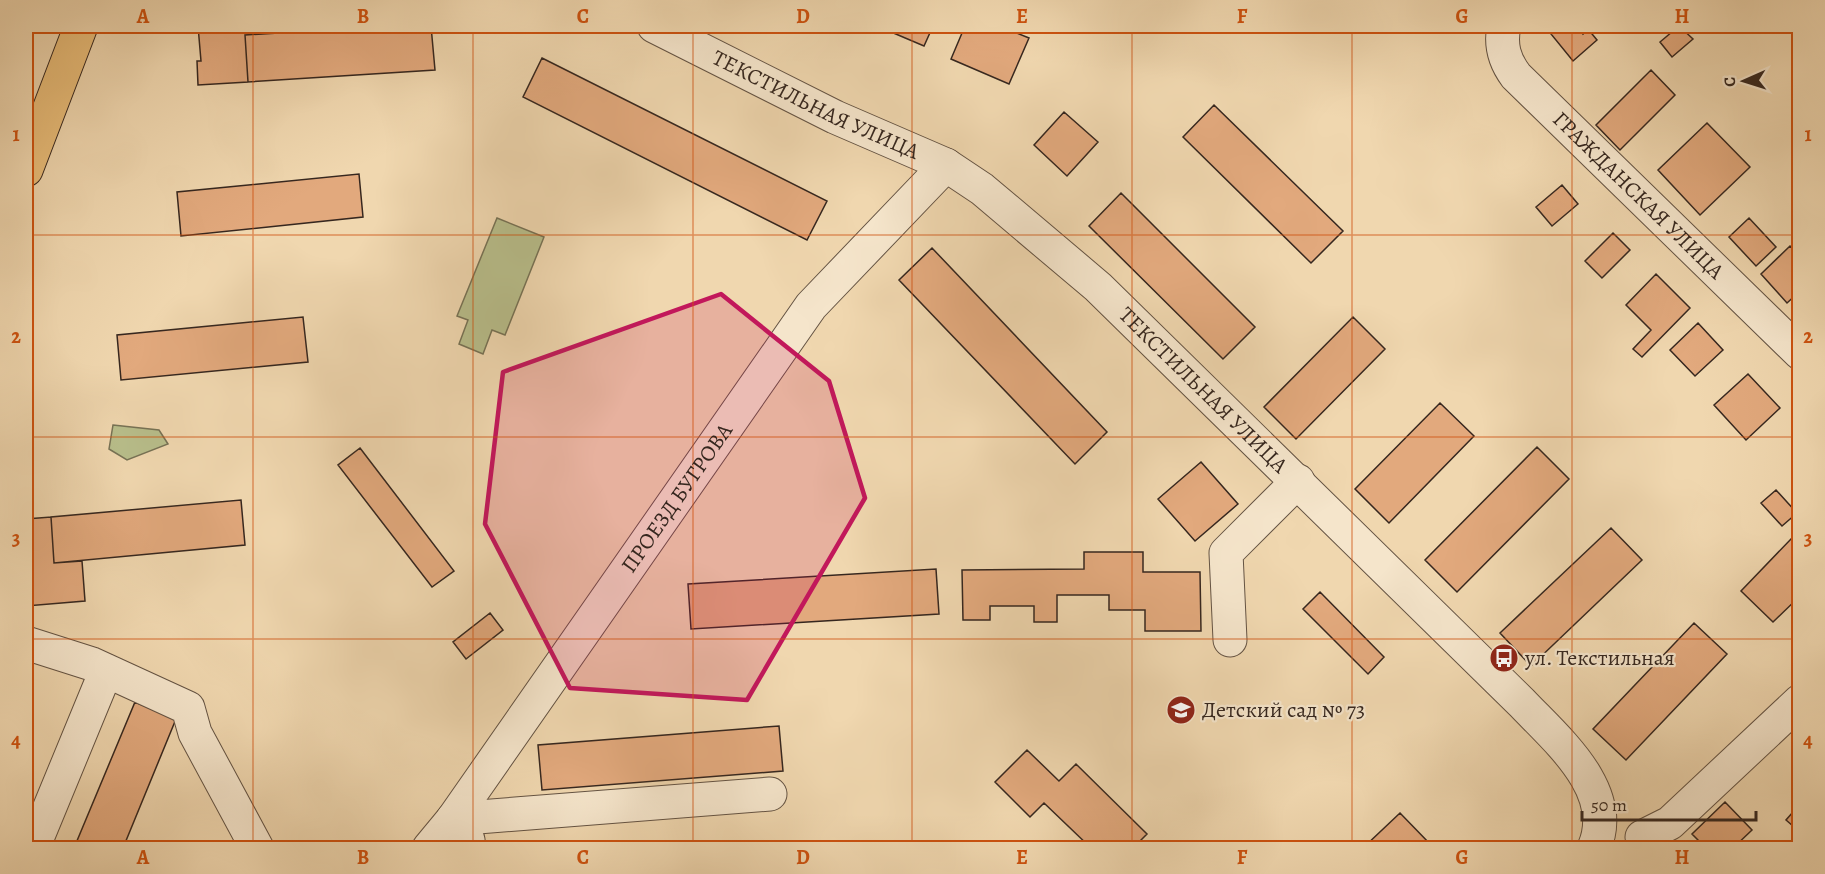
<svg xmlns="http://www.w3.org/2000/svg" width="1825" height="874" font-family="Alegreya,serif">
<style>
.green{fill:#b8be8b;stroke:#777255;stroke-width:1.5}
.building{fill:#e2a97d;stroke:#36271f;stroke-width:1.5}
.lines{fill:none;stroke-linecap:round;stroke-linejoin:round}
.minor-casing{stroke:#645343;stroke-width:35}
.major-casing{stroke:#36271f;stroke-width:35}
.minor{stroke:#f5e5cb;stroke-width:33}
.major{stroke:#e8bc78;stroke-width:33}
.marked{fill:#c2185b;fill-opacity:0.2;stroke:#c2185b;stroke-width:4.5;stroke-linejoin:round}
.grid{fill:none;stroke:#cd520f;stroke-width:1.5;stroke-opacity:0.55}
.labels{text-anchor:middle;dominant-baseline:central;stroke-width:4.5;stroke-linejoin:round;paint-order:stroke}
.street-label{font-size:22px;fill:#36271f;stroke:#f5e5cb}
.poi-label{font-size:22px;fill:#36271f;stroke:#f5e5cb;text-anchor:start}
.neatline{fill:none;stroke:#cd520f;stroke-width:2}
.grid-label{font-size:20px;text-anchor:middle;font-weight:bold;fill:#cd520f}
</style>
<rect width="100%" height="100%" fill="#f0d7af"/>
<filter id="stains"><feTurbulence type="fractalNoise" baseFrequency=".00333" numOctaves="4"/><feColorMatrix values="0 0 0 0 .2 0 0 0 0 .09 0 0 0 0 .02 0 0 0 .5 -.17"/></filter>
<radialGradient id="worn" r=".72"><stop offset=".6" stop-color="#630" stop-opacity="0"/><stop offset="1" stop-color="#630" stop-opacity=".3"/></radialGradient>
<path class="green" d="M497,218l47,19 -39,98 -13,-5 -9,24 -24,-10 9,-24 -11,-4z
M113,425l46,5 9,14 -41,16 -18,-11z"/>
<path class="building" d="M198,26h63l1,8 -17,1 3,47 -50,3 -1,-24h4z
M396,26h35l4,44 -187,12 -3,-47z
M877,26h56l-9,20z
M965,26h34l30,12 -20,46 -58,-25z
M1562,26h18l-2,1 5,7 5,-5 9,11 -24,21 -22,-27z
M1679,26l14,13 -21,18 -12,-15z
M542,58l285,143 -20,39 -284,-143z
M1651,70l24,25 -55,55 -24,-25z
M1214,105l129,126 -32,32 -128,-126z
M1064,112l34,30 -31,34 -33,-31z
M1707,123l43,44 -50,48 -42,-45z
M359,174l4,43 -182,19 -4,-44z
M1562,185l16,19 -26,22 -16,-19z
M1121,193l134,134 -32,32 -134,-133z
M1749,218l27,29 -20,19 -27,-29z
M1613,233l17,17 -28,28 -17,-17z
M1790,246l10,10v35l-13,12 -26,-29z
M932,248l175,184 -32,32 -176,-184z
M1656,274l34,34 -48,49 -9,-8 18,-19 -25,-25z
M303,317l5,45 -187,18 -4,-45z
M1353,317l32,32 -89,90 -32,-32z
M1698,323l25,27 -28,26 -25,-26z
M1748,374l32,34 -34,32 -32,-35z
M1440,403l34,33 -85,87 -34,-34z
M1537,447l32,32 -112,113 -32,-32z
M360,448l94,123 -22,16 -94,-122z
M1201,462l37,42 -43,37 -37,-42z
M1776,490l21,23 -15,13 -21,-23z
M241,500l4,45 -191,18 -3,-46z
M51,517l3,46 28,-2 3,40 -59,5v-87z
M1611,528l31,32 -111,106 -31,-33z
M1791,539l9,8v49l-27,26 -32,-31z
M1084,552h59v20h57l1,59h-56v-21h-36v-15h-52v27h-23v-16h-44v14h-27l-1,-50 122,-1z
M936,569l3,45 -248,15 -3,-45z
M1320,592l64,65 -16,17 -65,-65z
M490,613l13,17 -37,29 -13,-17z
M1694,623l33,31 -101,106 -33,-31z
M135,702l41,17 -53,129h-49z
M1800,722v16l-8,-11z
M779,726l4,45 -241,19 -4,-45z
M1027,750l32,31 17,-17 71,70 -14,14h-42l-47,-45 -14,14 -35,-35z
M1725,802l27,28 -19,18h-27l-14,-14z
M1800,804v28l-14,-12z
M1400,813l31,32 -3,3h-65z"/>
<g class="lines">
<g class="minor-casing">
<g id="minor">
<path id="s1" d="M654,26l181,91 111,48 36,24 116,98 424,416c35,37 97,88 72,145"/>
<path id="s2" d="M1504,26c-4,19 0,34 12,50l284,277"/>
<path d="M1230,640l-4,-87 72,-72"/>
<path d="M26,643l66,21 96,44 7,25 62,115"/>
<path d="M453,819l317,-25"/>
<path d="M453,819l15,21 1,8"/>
<path d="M1642,837l28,-14 130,-122"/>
<path d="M33,848l73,-177"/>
<path id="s3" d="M429,848l24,-29 358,-513 135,-141"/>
</g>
</g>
<g class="major-casing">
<path id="major" d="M26,170l55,-144"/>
</g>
<use href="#minor" class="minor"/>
<use href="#major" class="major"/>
</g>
<path class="marked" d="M721,294l108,87 36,117 -118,202 -177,-12 -85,-164 18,-152z"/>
<path class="grid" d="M253,26v822M473,26v822M693,26v822M912,26v822M1132,26v822M1352,26v822M1572,26v822M26,235h1774M26,437h1774M26,639h1774"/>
<defs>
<g id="bus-disc" transform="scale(1.5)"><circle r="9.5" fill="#8f2418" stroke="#f5e5cb"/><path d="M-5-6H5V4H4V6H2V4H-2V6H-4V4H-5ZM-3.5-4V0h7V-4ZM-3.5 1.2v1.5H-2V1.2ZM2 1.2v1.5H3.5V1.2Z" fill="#fff"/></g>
<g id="school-disc" transform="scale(1.5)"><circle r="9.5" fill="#8f2418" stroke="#f5e5cb"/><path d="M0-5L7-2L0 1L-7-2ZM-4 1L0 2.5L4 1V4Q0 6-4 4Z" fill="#fff"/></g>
</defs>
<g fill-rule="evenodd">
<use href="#bus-disc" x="1504" y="658"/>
<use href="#school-disc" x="1181" y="710"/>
</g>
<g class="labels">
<g class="street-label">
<text stroke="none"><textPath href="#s1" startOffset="180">ТЕКСТИЛЬНАЯ УЛИЦА</textPath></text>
<text stroke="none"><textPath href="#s2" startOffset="224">ГРАЖДАНСКАЯ УЛИЦА</textPath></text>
<text stroke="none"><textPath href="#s1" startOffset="666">ТЕКСТИЛЬНАЯ УЛИЦА</textPath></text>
<text stroke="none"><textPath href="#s3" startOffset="429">ПРОЕЗД БУГРОВА</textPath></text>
</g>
<g class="poi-label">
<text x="1525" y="658">ул. Текстильная</text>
<text x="1202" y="710">Детский сад № 73</text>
</g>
</g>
<rect width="1825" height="874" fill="none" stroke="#f0d7af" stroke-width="66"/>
<g transform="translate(1744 81) rotate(267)" stroke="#f5e5cb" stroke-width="4.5" paint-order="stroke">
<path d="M0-4.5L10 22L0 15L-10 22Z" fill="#36271f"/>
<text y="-9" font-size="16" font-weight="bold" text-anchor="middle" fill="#36271f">С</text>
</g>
<path d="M1582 811v9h174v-9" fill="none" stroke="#36271f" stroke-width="3"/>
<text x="1591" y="811" font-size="18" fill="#36271f" stroke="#f5e5cb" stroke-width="4.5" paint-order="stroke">50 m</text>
<rect x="33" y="33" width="1759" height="808" class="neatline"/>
<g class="grid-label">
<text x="143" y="23">A</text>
<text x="363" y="23">B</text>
<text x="583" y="23">C</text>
<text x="803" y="23">D</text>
<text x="1022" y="23">E</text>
<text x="1242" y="23">F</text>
<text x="1462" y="23">G</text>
<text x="1682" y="23">H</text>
<text x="16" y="141">1</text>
<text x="1808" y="141">1</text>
<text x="16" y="343">2</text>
<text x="1808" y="343">2</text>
<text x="16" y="545">3</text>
<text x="1808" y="545">3</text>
<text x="16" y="747">4</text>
<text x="1808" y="747">4</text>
<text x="143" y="864">A</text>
<text x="363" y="864">B</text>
<text x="583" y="864">C</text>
<text x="803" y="864">D</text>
<text x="1022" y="864">E</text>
<text x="1242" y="864">F</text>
<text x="1462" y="864">G</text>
<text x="1682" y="864">H</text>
</g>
<rect width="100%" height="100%" filter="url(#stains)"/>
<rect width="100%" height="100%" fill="url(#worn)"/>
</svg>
